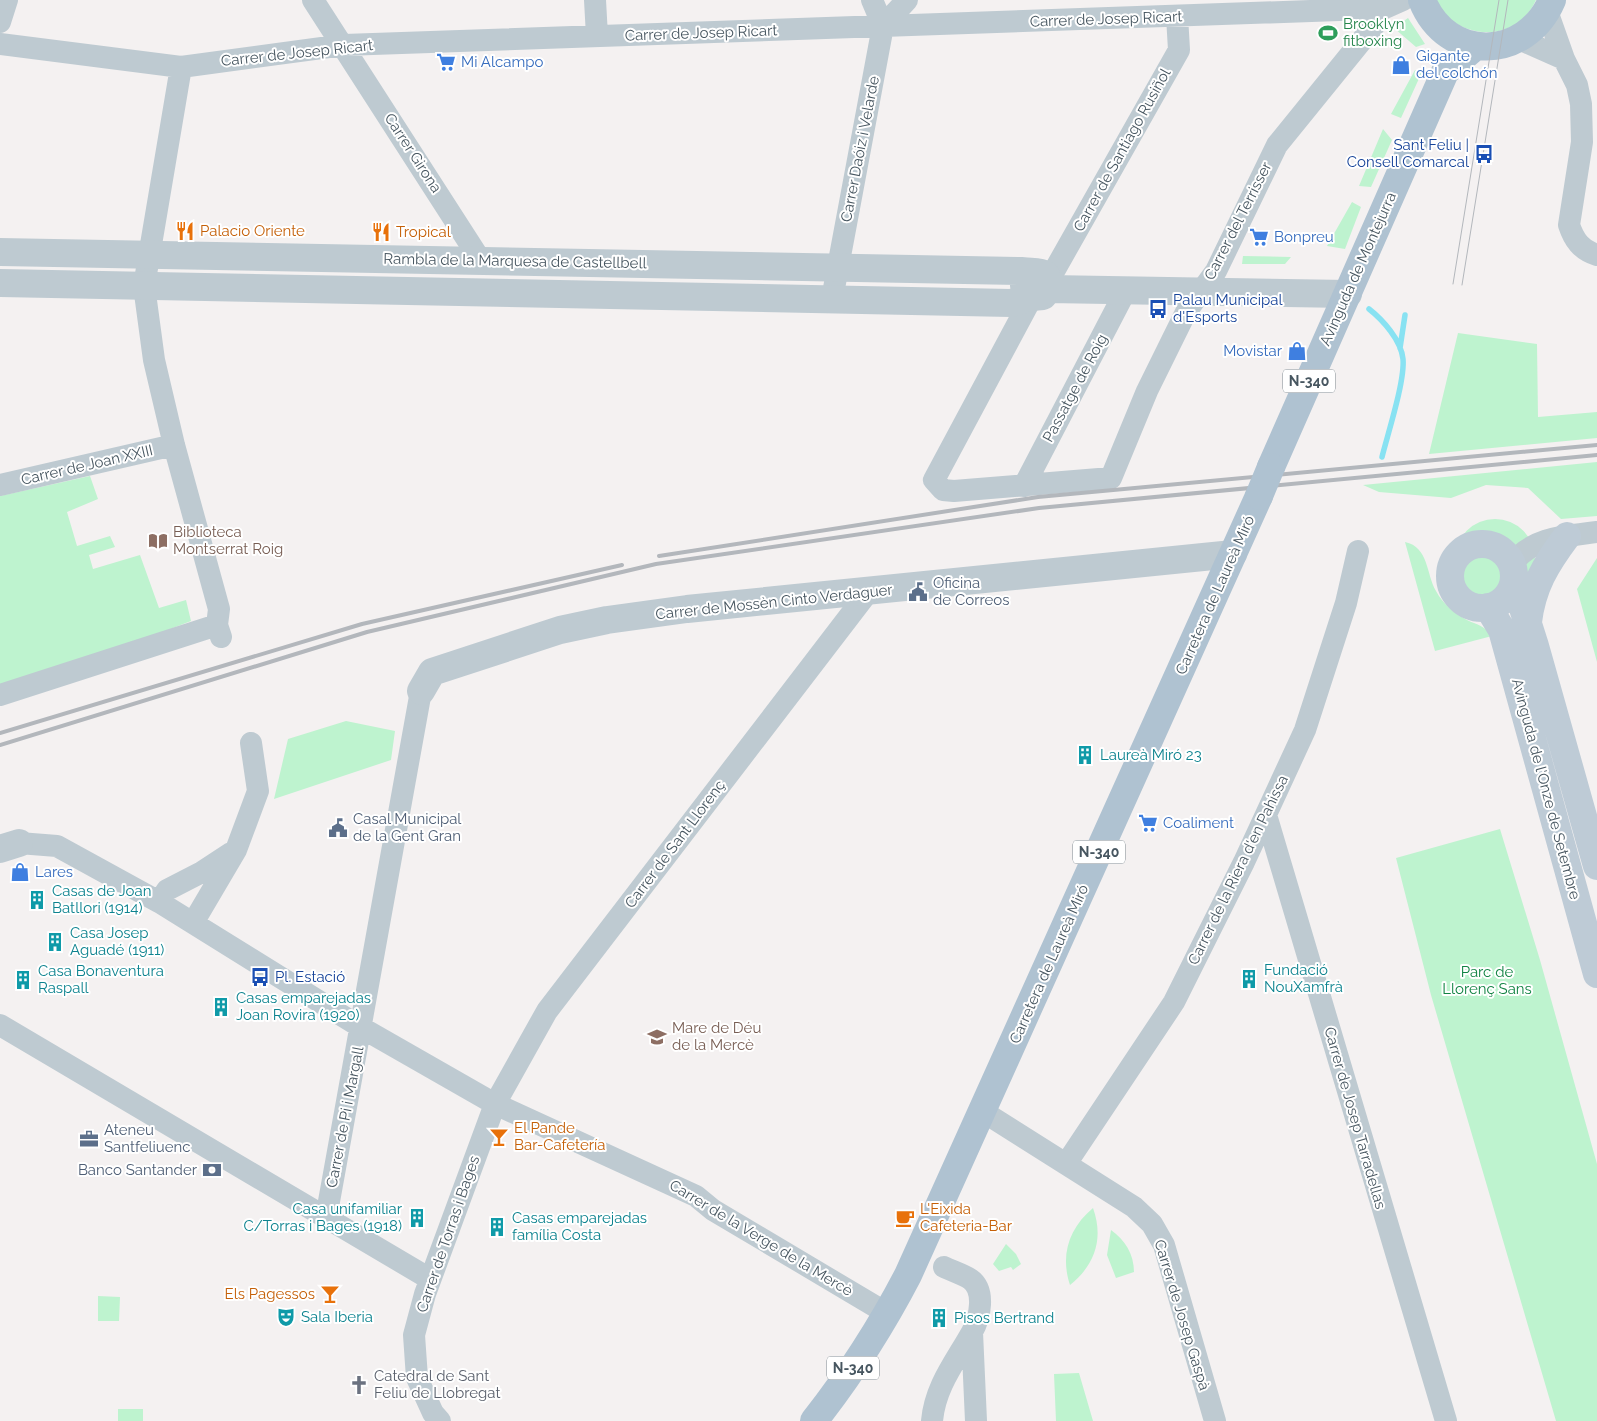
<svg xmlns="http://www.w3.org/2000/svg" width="1597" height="1421" font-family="Raleway,sans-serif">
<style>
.green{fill:#bef3cf}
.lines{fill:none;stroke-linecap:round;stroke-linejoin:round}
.stream{stroke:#88e2f2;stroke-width:5.5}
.minor{stroke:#becad1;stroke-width:22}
.tertiary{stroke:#becad1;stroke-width:28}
.secondary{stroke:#becbd6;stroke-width:28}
.primary{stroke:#afc2d1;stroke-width:28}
.tram{stroke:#b3b7bc;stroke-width:1}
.rail{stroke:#b3b7bc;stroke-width:4}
.primary-bridge{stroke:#afc2d1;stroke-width:28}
.labels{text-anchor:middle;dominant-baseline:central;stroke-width:4;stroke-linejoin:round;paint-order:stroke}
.shield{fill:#fff;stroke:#7e8990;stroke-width:1}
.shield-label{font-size:14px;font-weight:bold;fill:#475660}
.street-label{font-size:15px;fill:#475660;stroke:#fff}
.leisure-label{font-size:15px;fill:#27864d;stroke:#fff;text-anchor:start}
.shop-label{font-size:15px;fill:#366cbe;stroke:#fff;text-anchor:start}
.transit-label{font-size:15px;fill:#164399;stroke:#fff;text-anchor:start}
.food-label{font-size:15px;fill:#c56008;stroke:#fff;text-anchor:start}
.education-label{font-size:15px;fill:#785e54;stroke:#fff;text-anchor:start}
.service-label{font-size:15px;fill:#4e5e75;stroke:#fff;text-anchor:start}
.culture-label{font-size:15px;fill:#0d838f;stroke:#fff;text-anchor:start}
.park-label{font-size:15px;fill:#118343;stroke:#fff}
.worship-label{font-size:15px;fill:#5b616d;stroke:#fff;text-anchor:start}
</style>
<rect width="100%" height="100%" fill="#f4f1f1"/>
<path class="green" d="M1435,0h101c-15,34 -55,41 -84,21 -7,-5 -12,-14 -17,-21z
M1408,18l17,26 -9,3 -22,-19z
M1415,70l7,2 -21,46 -10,-4z
M1383,129l9,11 -21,47 -12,-1z
M1352,202l9,5 -16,42 -18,-3z
M1243,256l48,1 -6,7h-43z
M1458,333l79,11 1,73 59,-5v26l-168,16z
M1597,462v54l-36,3 -33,-31 -42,-3 -35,13 -72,-6 -16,-7z
M90,476l8,23 -31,13 10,34 33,-10 5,11 -26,8 4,14 47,-14 19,53 27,-8 5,21 -112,43 -79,24v-192z
M1455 559a40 40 0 1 1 80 0a40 40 0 1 1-80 0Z
M1405,542c24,5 21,32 31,49 7,13 18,22 31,29 10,5 17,5 25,16l-57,15z
M1597,558v104l-20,-73z
M346,721l49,10 -4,29 -117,39 14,-60z
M1500,829l40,131 57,204v257h-41l-125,-426 -35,-137z
M1093,1208c11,31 2,57 -23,77 -10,-30 -1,-57 23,-77z
M1111,1230c14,10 23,24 23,42l-18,6 -9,-23z
M1006,1244l10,10 5,10 -8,6 -2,-3 -12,4 -6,-7z
M98,1296l22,1 -1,24h-21z
M1079,1373l14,48h-37l-2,-47z
M118,1409h25v12h-25z"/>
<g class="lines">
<path class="stream" d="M1369,309c14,11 32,31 34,50 2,22 -15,74 -21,98
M1400,348l5,-33"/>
<path class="minor" d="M313,0l168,261
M595,0l2,36
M1547,11l17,48 13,26 4,19 1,38 -13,83c5,15 12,25 28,30
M0,22l7,-22
M883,26l24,-26
M1519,39l45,20
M0,44l181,23 163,-22 1023,-36 18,-1 18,-8
M181,67l-37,219 10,74 20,85 45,164 -2,16 4,12
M1049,280l130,-230 -2,-34
M1032,297l-98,183 9,10 11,1 157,-13 36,-87 39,-79 30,-41 61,-126 99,-122 -2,-14
M832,299l51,-273 -11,-26
M0,485l174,-40
M1024,486l102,-196
M1512,564c20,-27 54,-28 85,-32
M0,695l217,-70
M1266,815l180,606
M19,843l38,3 102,56 203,126 133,76 201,92 17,14 175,104
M159,902l8,-12 35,-18 29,-19
M193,923l43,-73 22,-59 -7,-48
M0,1025l430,254
M982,1111l152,96 18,17 12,21 51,176
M1066,1164l108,-162 70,-140 61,-132 41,-127 12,-52
M326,1218l95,-527
M944,1267c8,4 18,7 26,12 16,11 10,39 2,53
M440,1421l-7,-8 -16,-35 -3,-43 11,-41 70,-190 52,-93 321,-419
M932,1421c3,-35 24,-60 40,-89l4,89"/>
<path class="tertiary" d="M0,252l1022,19c9,2 16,-1 24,4l3,14 -6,7 -11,1 -7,-6 -1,-6 7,-12
M0,283l1011,20 9,-2 7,-7
M1049,289l299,5
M421,691l11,-19 128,-42 47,-10 80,-11 546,-55
M0,849l19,-6"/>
<path class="secondary" d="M1450 576a32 32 0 1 1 64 0a32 32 0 1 1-64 0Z
M1514,580l21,66 62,220
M1488,607l14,23 95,344
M1528,622c4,-35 18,-58 39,-86"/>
<path class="primary" d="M1422,0c25,63 104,61 130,0
M1271,467l174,-395 31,-26
M814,1421c36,-46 67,-94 94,-146l351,-779"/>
<path class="tram" d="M1453,284l46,-284
M1462,285l46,-285"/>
<path class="rail" d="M659,556l379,-59 559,-52
M0,733l362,-109 260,-59
M0,745l367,-113 289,-68 383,-56 558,-53"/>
<path class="primary-bridge" d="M1259,496l12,-29"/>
</g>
<defs>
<g id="stadium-bare" transform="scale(1.5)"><path d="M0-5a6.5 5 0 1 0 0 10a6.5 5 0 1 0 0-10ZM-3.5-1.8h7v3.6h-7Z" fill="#2e9e5b" stroke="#fff" stroke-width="2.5" paint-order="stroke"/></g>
<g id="supermarket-bare" transform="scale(1.5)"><path d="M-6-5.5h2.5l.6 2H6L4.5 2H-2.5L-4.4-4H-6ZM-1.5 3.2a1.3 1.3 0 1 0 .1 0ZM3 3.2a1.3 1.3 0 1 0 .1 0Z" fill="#3f7fe0" stroke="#fff" stroke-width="2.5" paint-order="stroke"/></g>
<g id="shop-bare" transform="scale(1.5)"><path d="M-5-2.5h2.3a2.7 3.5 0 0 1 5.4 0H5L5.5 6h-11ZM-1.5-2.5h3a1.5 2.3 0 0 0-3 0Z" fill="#3f7fe0" stroke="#fff" stroke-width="2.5" paint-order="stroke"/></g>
<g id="bus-bare" transform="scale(1.5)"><path d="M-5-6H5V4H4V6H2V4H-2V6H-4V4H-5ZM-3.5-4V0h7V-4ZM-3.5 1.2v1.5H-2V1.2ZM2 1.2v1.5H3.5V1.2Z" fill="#1a4fb4" stroke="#fff" stroke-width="2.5" paint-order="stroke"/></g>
<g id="restaurant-bare" transform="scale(1.5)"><path d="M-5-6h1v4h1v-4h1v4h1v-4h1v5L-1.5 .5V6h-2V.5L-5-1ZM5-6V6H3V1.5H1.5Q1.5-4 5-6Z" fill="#e8710a" stroke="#fff" stroke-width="2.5" paint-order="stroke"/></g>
<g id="library-bare" transform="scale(1.5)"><path d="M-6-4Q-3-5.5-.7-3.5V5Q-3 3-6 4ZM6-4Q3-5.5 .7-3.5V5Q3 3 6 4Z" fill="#8d6e63" stroke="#fff" stroke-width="2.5" paint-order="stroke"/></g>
<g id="civic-bare" transform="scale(1.5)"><path d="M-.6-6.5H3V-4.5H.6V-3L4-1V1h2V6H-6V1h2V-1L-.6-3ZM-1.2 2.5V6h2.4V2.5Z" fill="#5c6f8a" stroke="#fff" stroke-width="2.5" paint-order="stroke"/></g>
<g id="building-bare" transform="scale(1.5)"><path d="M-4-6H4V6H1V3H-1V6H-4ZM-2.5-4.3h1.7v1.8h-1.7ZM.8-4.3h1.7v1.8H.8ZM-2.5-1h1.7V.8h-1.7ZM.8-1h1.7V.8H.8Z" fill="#0f9aa8" stroke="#fff" stroke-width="2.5" paint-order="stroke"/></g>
<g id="school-bare" transform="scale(1.5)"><path d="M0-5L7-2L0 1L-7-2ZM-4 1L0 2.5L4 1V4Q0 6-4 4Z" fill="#8d6e63" stroke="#fff" stroke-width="2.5" paint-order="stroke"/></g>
<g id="bar-bare" transform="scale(1.5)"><path d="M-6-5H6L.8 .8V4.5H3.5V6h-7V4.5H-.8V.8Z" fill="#e8710a" stroke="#fff" stroke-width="2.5" paint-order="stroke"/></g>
<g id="office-bare" transform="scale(1.5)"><path d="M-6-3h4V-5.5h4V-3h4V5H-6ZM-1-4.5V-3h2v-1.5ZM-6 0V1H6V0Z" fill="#5c6f8a" stroke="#fff" stroke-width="2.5" paint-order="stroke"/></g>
<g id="bank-bare" transform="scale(1.5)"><path d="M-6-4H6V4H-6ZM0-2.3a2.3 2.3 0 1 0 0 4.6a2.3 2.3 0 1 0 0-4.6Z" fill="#5c6f8a" stroke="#fff" stroke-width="2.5" paint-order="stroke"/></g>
<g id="cafe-bare" transform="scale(1.5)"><path d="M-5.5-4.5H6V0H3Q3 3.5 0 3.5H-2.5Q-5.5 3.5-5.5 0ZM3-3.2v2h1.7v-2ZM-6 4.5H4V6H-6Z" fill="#e8710a" stroke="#fff" stroke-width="2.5" paint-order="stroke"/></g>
<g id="theatre-bare" transform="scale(1.5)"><path d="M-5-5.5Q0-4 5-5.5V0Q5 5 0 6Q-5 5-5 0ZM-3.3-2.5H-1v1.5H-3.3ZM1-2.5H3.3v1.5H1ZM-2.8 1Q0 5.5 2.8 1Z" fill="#0f9aa8" stroke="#fff" stroke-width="2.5" paint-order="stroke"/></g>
<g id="church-bare" transform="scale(1.5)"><path d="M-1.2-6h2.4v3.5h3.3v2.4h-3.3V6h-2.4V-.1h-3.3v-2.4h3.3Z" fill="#6b7280" stroke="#fff" stroke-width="2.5" paint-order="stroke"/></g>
</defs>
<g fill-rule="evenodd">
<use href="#stadium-bare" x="1328" y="33"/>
<use href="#supermarket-bare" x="446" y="62"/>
<use href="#shop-bare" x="1401" y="65"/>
<use href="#bus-bare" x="1484" y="154"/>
<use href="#restaurant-bare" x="185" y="231"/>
<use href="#restaurant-bare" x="381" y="232"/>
<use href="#supermarket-bare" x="1259" y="237"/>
<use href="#bus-bare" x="1158" y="309"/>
<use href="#shop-bare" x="1297" y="351"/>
<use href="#library-bare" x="158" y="541"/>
<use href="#civic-bare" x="918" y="592"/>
<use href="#building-bare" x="1085" y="755"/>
<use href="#supermarket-bare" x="1148" y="823"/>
<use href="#civic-bare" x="338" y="828"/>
<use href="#shop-bare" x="20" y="872"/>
<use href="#building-bare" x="37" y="900"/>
<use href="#building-bare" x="55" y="942"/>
<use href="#bus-bare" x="260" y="977"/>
<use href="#building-bare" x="1249" y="979"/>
<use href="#building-bare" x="23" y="980"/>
<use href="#building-bare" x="221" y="1007"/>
<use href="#school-bare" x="657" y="1037"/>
<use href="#bar-bare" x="499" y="1137"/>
<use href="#office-bare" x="89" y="1139"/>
<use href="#bank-bare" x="212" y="1170"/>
<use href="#building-bare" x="417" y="1218"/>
<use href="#cafe-bare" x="905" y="1218"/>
<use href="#building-bare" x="497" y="1227"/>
<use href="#bar-bare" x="330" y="1294"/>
<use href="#theatre-bare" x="286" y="1317"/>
<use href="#building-bare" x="939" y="1318"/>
<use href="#church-bare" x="359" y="1385"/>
</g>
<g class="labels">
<g class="shield">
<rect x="1283" y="369.5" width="52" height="23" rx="4"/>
<rect x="1073" y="840.5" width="52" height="23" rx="4"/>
<rect x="827" y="1356.5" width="52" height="23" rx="4"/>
</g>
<g class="shield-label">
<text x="1309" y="381">N-340</text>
<text x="1099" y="852">N-340</text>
<text x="853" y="1368">N-340</text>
</g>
<g class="street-label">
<text transform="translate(1106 19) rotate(-2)">Carrer de Josep Ricart</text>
<text transform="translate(701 33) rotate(-2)">Carrer de Josep Ricart</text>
<text transform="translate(297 53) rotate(-6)">Carrer de Josep Ricart</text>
<text transform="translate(860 149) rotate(-79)">Carrer Daóiz i Velarde</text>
<text transform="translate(1122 150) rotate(-61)">Carrer de Santiago Rusiñol</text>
<text transform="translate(413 153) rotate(57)">Carrer Girona</text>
<text transform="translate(1238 221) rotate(-63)">Carrer del Terrisser</text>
<text transform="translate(515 261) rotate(1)">Rambla de la Marquesa de Castellbell</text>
<text transform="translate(1358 269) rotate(-66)">Avinguda de Montejurra</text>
<text transform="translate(1075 388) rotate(-62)">Passatge de Roig</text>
<text transform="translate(87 465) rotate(-13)">Carrer de Joan XXIII</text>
<text transform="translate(1215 595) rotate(-66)">Carretera de Laureà Miró</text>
<text transform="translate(774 602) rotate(-6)">Carrer de Mossèn Cinto Verdaguer</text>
<text transform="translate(1546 789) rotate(75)">Avinguda de l'Onze de Setembre</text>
<text transform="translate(675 844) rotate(-53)">Carrer de Sant Llorenç</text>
<text transform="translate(1238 870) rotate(-64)">Carrer de la Riera d'en Pahissa</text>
<text transform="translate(1049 964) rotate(-66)">Carretera de Laureà Miró</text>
<text transform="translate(345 1117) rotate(-79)">Carrer de Pi i Margall</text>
<text transform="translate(1355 1118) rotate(74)">Carrer de Josep Tarradellas</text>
<text transform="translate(448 1234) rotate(-71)">Carrer de Torras i Bages</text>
<text transform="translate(761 1238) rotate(31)">Carrer de la Verge de la Mercè</text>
<text transform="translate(1182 1315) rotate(73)">Carrer de Josep Gaspà</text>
</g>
<g class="leisure-label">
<text x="1343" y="24">Brooklyn<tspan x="1343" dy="17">fitboxing</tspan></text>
</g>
<g class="shop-label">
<text x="1416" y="56">Gigante<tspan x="1416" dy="17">del colchón</tspan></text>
<text x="461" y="62">Mi Alcampo</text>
<text x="1274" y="237">Bonpreu</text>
<text x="1282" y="351" text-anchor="end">Movistar</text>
<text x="1163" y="823">Coaliment</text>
<text x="35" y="872">Lares</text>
</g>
<g class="transit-label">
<text x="1469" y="145" text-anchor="end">Sant Feliu |<tspan x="1469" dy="17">Consell Comarcal</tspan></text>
<text x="1173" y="300">Palau Municipal<tspan x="1173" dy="17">d'Esports</tspan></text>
<text x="275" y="977">Pl. Estació</text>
</g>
<g class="food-label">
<text x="200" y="231">Palacio Oriente</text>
<text x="396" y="232">Tropical</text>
<text x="514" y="1128">El Pande<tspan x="514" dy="17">Bar-Cafetería</tspan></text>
<text x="920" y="1209">L'Eixida<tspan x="920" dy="17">Cafeteria-Bar</tspan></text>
<text x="315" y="1294" text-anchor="end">Els Pagessos</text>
</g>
<g class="education-label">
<text x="173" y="532">Biblioteca<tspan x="173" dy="17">Montserrat Roig</tspan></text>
<text x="672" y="1028">Mare de Déu<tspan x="672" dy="17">de la Mercè</tspan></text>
</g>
<g class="service-label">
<text x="933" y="583">Oficina<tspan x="933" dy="17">de Correos</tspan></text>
<text x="353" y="819">Casal Municipal<tspan x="353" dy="17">de la Gent Gran</tspan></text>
<text x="104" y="1130">Ateneu<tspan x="104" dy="17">Santfeliuenc</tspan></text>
<text x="197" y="1170" text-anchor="end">Banco Santander</text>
</g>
<g class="culture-label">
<text x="1100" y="755">Laureà Miró 23</text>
<text x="52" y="891">Casas de Joan<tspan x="52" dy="17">Batllori (1914)</tspan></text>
<text x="70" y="933">Casa Josep<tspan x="70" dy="17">Aguadé (1911)</tspan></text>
<text x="1264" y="970">Fundació<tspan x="1264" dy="17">NouXamfrà</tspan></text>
<text x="38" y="971">Casa Bonaventura<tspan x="38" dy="17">Raspall</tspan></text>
<text x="236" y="998">Casas emparejadas<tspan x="236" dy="17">Joan Rovira (1920)</tspan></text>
<text x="402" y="1209" text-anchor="end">Casa unifamiliar<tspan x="402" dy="17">C/Torras i Bages (1918)</tspan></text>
<text x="512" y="1218">Casas emparejadas<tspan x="512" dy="17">família Costa</tspan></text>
<text x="301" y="1317">Sala Iberia</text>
<text x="954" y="1318">Pisos Bertrand</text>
</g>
<g class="park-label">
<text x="1487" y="972">Parc de<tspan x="1487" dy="17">Llorenç Sans</tspan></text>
</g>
<g class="worship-label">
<text x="374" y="1376">Catedral de Sant<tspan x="374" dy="17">Feliu de Llobregat</tspan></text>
</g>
</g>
</svg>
